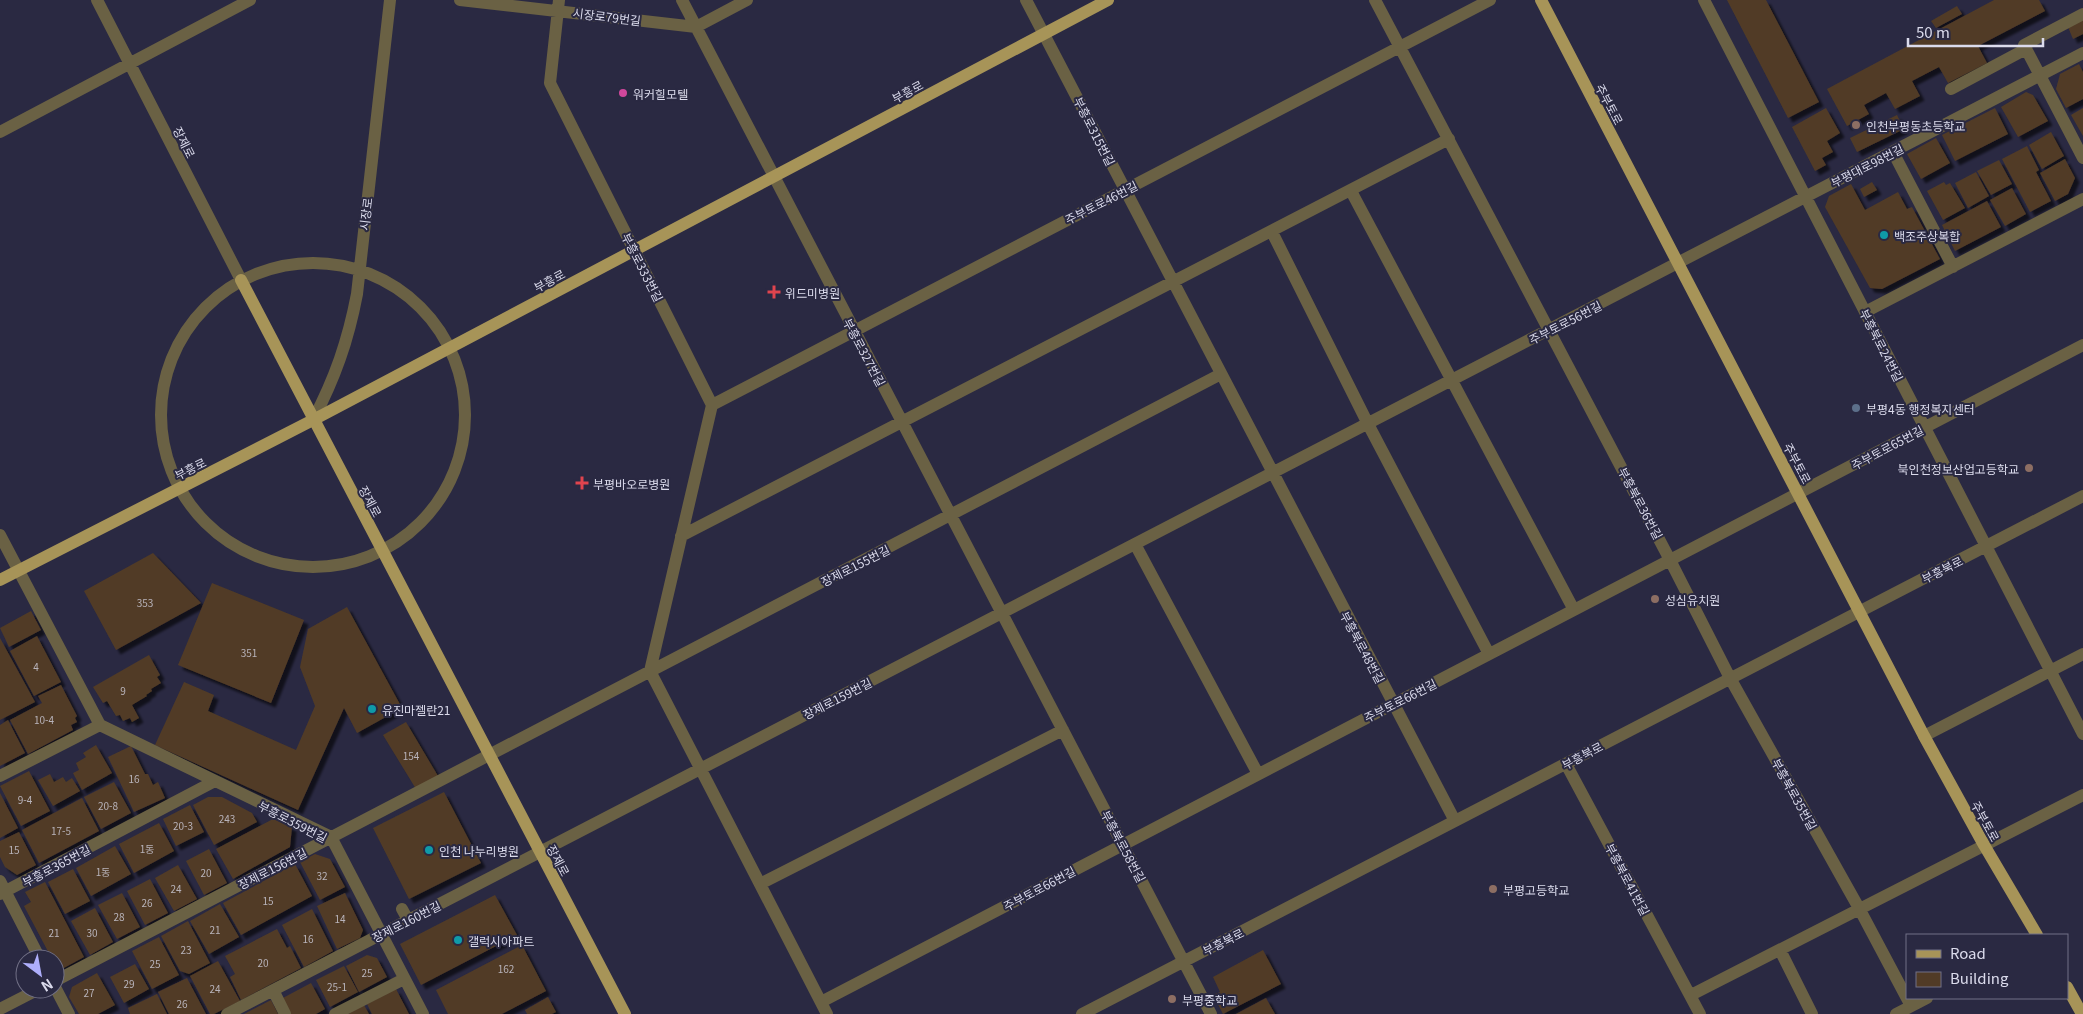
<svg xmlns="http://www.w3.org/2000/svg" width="2083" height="1014" font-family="Georgia,'Noto Sans KR',serif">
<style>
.building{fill:#513b26;filter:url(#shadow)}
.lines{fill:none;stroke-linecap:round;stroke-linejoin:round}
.minor{stroke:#6a6144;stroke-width:12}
.major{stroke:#a79458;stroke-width:12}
.hotel-dot{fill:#d1479c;stroke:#2a2942;stroke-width:2}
.education-dot{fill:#8d6e63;stroke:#2a2942;stroke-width:2}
.culture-dot{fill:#0f9aa8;stroke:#2a2942;stroke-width:2}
.health-dot{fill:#e0444e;stroke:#2a2942;stroke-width:2}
.service-dot{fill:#5c6f8a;stroke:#2a2942;stroke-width:2}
.labels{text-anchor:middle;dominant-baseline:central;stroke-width:4;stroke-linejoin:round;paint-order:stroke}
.number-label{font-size:10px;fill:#b8b3ba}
.street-label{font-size:12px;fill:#dbdbec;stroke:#2a2942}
.poi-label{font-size:12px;fill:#dbdbec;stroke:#2a2942;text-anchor:start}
</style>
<defs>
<filter id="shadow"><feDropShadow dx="4.5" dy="4.5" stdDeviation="1" flood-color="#0009"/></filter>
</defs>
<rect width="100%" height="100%" fill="#2a2942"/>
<path class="building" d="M1727,0h39l53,102 -31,16z
M1994,0h45l6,11 -67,35 9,17 -39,20 -9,-16 -27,14 8,15 -25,13 -9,-16 -22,12 5,9 -22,12 -20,-37z
M1957,6l5,8 -26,14 -5,-7z
M2083,19v15l-10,5 -5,-12z
M2079,64l4,8v27l-17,9 -10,-19 4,-15z
M2026,92l7,3 15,26 -30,16 -17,-30z
M1826,108l14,25 -13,8 6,11 -11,6 4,7 -11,6 -23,-44z
M1995,108l13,26 -53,27 -13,-26z
M2083,108v28l-12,-21z
M1897,115l7,14 -47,23 -7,-14z
M2051,132l13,24 -22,13 -13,-24z
M1936,138l14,25 -29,16 -14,-25z
M2027,146l12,24 -3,2 15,29 -21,11 -28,-53z
M2065,159l10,19 -7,16 -13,7 -15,-28z
M1999,160l13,24 -21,11 -14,-24z
M1976,172l13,24 -21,12 -13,-25z
M1872,182l5,8 -13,7 -4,-8z
M1944,182l2,3 4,-2 15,25 -22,12 -16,-29z
M1851,184l14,26 33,-18 9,17 5,-2 28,52 -58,30 -12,-1 -45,-81 4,-11z
M2012,188l14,26 -21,12 -15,-26z
M1987,201l14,26 -46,24 -13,-26z
M153,553l48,50 -85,47 -32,-59z
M212,583l92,37 -33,83 -93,-38z
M347,607l55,101 -45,25 -13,-25 -46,102 -143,-65 29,-63 30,13 -6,16 88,39 19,-44 -15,-39 8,-38z
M31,611l10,19 -32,17 -9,-19z
M37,636l24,46 -27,14 -24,-45z
M0,638l35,64 -35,18z
M149,655l11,20 -3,2 4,6 -10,6 1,2 -6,4 1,1 -15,9 7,13 -7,4 -2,-4 -7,3 -3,-6 -4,1 -9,-15 -4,2 -10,-16z
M61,685l16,31 -2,2 2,4 -6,3 2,5 -45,24 -18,-34 32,-17 -4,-7z
M8,720l17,33 -25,13v-41z
M406,722l32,54 -22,13 -33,-54z
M96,745l16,28 -30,17 -9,-17 6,-3 -3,-7 10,-6 -3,-4z
M131,746l14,28h3l5,11 5,-3 7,16 -31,14 -26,-55z
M29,771l21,40 -29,15 -21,-40z
M50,774l4,8 9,-5 3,5 6,-4 8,13 -27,15 -15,-26z
M114,782l17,31 -30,16 -17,-32z
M444,792l37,71 -72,36 -36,-71z
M0,793l18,35 -18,10z
M208,797h14l30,16 5,9 -43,23 -21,-40z
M82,798l17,33 -60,32 -17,-33z
M190,805l14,27 -28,14 -13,-27z
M273,819l19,8 -2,20 -57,32 -17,-30z
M159,823l15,28 -40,22 -15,-29z
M19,832l17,33 -19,10 -12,-8 -5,-10v-16z
M115,846l16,28 -40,22 -15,-28z
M209,849l18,34 -23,12 -18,-34z
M315,854l15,5 15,28 -25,13 -20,-38z
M295,864l17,32 -71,39 -18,-32z
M178,865l19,34 -23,12 -19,-33z
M73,869l17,32 -25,13 -17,-32z
M150,879l18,34 -23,12 -18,-34z
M45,882l39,75 -22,12 -2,-5 -4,2 -1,-7h-3l-28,-53 7,-4 -6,-10z
M122,893l18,34 -23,12 -19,-34z
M345,893l18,37 -3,8 -23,11 -20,-43z
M495,895l22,40 -96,50 -21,-41z
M220,904l19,33 -30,17 -19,-33z
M95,908l18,34 -23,13 -19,-34z
M312,909l21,42 -29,16 -22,-42z
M188,921l22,42 -21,11 -9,-3 -19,-35z
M277,929l10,19 3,-2 11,22 -60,32 -11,-23 5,-3 -10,-18z
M159,937l20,38 -27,14 -20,-38z
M522,945l24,46 -44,23h-54l-12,-24z
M1263,950l18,34 -58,30 -10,-19 7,-3 -7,-15z
M367,955l10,3 10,19 -28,15 -13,-26z
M218,961l22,40 -26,13h-4l-20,-38z
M135,964l14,25 -25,14 -14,-26z
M344,966l14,26 -28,15 -14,-27z
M97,973l18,32 -17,9h-19l-10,-17 3,-10z
M187,978l19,36h-37l-11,-22z
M311,983l14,26 -9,5h-27l-8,-15z
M396,989l13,25h-37l-5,-10z
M157,994l10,20h-37l-2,-6z
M548,997l8,15 -4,2h-25l-2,-4z
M1266,998l9,16h-39z
M271,1000l7,14h-34z
M364,1005l5,9h-21z"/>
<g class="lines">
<path class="minor" d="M97,0l144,280
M460,0l236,27 51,-27
M559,0l-9,83 162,322 -62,266 177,343
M682,0l529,1014
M1026,0l429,821
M1375,0l295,560 60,118 130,232 51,96
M1704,0l379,734
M2083,14l-59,31 59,113
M1951,89l75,-40
M0,132l250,-132
M1893,152l60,115
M1351,191l223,419
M1272,232l96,192 121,230
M161 415a152 152 0 1 1 304 0a152 152 0 1 1-304 0Z
M1865,312l218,-113
M712,405l778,-405
M313,420c22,-42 35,-79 44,-126l33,-294
M0,535l100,190 231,112 92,177
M681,536l768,-397
M1135,544l123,230
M1924,736l159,-82
M1566,764l134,250
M0,776l100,-51
M0,881l40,78
M760,884l303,-154
M0,894l213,-112
M402,909l6,11
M1780,950l32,64
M55,981l1166,-607
M55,987l14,27
M273,990l12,24
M1691,995l392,-200
M821,1002l1262,-657
M0,1009l39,-20
M227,1014l1856,-961
M335,1014l69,-35
M1082,1014l1001,-518
M1896,1014l31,-16"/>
<path class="major" d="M1541,0l383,736 60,109 53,90
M241,280l384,734
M0,580l313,-160 795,-420
M2067,987l15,27"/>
</g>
<circle class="hotel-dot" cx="623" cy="93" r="5"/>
<g class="education-dot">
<circle cx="1856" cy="125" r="5"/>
<circle cx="2029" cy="468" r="5"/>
<circle cx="1655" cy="599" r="5"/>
<circle cx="1493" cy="889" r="5"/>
<circle cx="1172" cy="999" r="5"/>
</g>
<g class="culture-dot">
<circle cx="1884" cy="235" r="5"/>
<circle cx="372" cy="709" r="5"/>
<circle cx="429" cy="850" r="5"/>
<circle cx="458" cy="940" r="5"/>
</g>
<g class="health-dot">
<path d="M771.5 284.5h5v5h5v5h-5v5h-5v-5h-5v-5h5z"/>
<path d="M579.5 475.5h5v5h5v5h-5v5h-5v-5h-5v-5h5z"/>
</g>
<circle class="service-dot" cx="1856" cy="408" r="5"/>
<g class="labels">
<g class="number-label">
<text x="145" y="602">353</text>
<text x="249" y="652">351</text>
<text x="36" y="666">4</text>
<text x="123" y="690">9</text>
<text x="44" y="719">10-4</text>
<text x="411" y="755">154</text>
<text x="134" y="778">16</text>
<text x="25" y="799">9-4</text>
<text x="108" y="805">20-8</text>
<text x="227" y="818">243</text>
<text x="183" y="825">20-3</text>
<text x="61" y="830">17-5</text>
<text x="147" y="848">1동</text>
<text x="14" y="849">15</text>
<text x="103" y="871">1동</text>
<text x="206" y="872">20</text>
<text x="322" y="875">32</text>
<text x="176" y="888">24</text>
<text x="268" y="900">15</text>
<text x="147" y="902">26</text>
<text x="119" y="916">28</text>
<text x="340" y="918">14</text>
<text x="215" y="929">21</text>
<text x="54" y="932">21</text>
<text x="92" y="932">30</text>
<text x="308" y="938">16</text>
<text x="186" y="949">23</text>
<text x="263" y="962">20</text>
<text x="155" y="963">25</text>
<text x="506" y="968">162</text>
<text x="367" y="972">25</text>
<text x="129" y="983">29</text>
<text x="337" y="986">25-1</text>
<text x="215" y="988">24</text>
<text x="89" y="992">27</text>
<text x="182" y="1003">26</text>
</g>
<g class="street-label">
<text transform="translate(607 16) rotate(7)">시장로79번길</text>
<text transform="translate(907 91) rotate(-28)">부흥로</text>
<text transform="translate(1610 104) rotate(62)">주부토로</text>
<text transform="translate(1095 131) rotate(63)">부흥로315번길</text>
<text transform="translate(185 142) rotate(63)">장제로</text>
<text transform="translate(1867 165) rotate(-27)">부평대로98번길</text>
<text transform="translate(1101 202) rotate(-27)">주부토로46번길</text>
<text transform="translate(365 214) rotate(-83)">시장로</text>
<text transform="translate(643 267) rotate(63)">부흥로333번길</text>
<text transform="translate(549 280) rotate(-28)">부흥로</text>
<text transform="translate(1565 322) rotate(-27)">주부토로56번길</text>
<text transform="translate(1882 345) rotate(63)">부흥북로24번길</text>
<text transform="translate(865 352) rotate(62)">부흥로327번길</text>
<text transform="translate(1887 447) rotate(-28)">주부토로65번길</text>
<text transform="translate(1798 463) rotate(62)">주부토로</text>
<text transform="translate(190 468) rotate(-27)">부흥로</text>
<text transform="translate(371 501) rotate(62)">장제로</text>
<text transform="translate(1641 503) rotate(62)">부흥북로36번길</text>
<text transform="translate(855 565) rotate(-27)">장제로155번길</text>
<text transform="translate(1942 569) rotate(-27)">부흥북로</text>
<text transform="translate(1363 647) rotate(62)">부흥북로48번길</text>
<text transform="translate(837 698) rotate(-27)">장제로159번길</text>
<text transform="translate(1400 700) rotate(-27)">주부토로66번길</text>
<text transform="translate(1582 755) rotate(-28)">부흥북로</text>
<text transform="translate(1795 794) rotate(61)">부흥북로35번길</text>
<text transform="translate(293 821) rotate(27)">부흥로359번길</text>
<text transform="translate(1986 821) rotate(61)">주부토로</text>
<text transform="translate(1124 846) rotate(62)">부흥북로58번길</text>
<text transform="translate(559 860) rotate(62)">장제로</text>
<text transform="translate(56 865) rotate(-28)">부흥로365번길</text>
<text transform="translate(272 868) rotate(-27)">장제로156번길</text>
<text transform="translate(1628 879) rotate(62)">부흥북로41번길</text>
<text transform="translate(1039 888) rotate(-28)">주부토로66번길</text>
<text transform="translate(406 921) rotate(-27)">장제로160번길</text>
<text transform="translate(1223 941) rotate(-27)">부흥북로</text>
</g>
<g class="poi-label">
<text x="633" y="93">워커힐모텔</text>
<text x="1866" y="125">인천부평동초등학교</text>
<text x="1894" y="235">백조주상복합</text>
<text x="785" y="292">위드미병원</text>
<text x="1866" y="408">부평4동 행정복지센터</text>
<text x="2019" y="468" text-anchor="end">북인천정보산업고등학교</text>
<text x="593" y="483">부평바오로병원</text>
<text x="1665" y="599">성심유치원</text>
<text x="382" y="709">유진마젤란21</text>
<text x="439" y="850">인천 나누리병원</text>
<text x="1503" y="889">부평고등학교</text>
<text x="468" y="940">갤럭시아파트</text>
<text x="1182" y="999">부평중학교</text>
</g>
</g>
<rect x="1906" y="934" width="162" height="65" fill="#2a2942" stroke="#717086"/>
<rect x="1916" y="950" width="25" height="8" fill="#a79458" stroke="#717086"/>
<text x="1950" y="959" font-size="15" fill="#dbdbec">Road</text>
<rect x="1916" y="972" width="25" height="15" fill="#513b26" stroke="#717086"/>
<text x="1950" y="984" font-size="15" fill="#dbdbec">Building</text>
<g transform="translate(40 974) rotate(148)"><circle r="24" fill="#2a2942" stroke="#717086"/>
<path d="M0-4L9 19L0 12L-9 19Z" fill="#aeaefb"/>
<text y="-8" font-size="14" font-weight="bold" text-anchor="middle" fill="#dbdbec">N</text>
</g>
<path d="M1908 38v8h135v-8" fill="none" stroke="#dbdbec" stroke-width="2.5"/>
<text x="1916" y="38" font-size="15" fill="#dbdbec" stroke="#2a2942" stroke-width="4" paint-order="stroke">50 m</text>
</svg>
